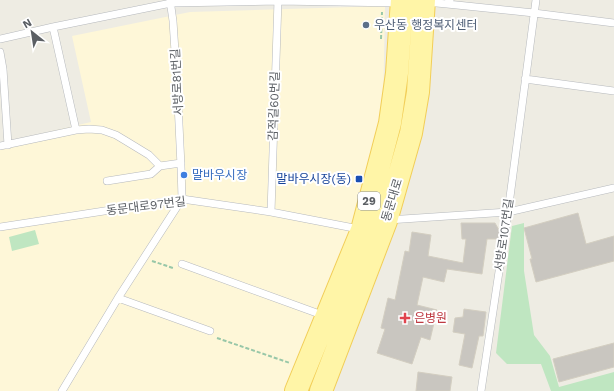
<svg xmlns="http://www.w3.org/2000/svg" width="614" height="391" font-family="'Work Sans','Noto Sans KR',sans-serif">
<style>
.commercial{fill:#fef7d8}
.green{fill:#bfe6c1}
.building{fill:#c9c6c0;stroke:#d3cec1}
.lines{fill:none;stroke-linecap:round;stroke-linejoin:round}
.lane-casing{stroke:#b6b9bd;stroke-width:8}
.primary-casing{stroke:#f2ce58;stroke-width:24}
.path{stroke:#98c7a8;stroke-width:2;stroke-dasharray:4 2;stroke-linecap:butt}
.lane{stroke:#fff;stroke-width:7}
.primary{stroke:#fff5a7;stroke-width:22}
.service-dot{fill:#5c6f8a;stroke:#fff;stroke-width:1.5}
.shop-dot{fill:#3f7fe0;stroke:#fff;stroke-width:1.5}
.transit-dot{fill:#1a4fb4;stroke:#fff;stroke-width:1.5}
.health-dot{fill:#e0444e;stroke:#fff;stroke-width:1.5}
.labels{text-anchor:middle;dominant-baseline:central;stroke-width:4;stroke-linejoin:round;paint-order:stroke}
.shield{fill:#fff;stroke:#8c8f92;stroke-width:1}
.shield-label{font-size:11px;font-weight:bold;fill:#5b5f64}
.service-label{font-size:12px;fill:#4e5e75;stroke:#fff;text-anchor:start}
.street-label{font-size:12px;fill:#5b5f64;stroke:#fff}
.shop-label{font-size:12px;fill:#366cbe;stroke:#fff;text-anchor:start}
.transit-label{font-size:12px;fill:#164399;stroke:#fff;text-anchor:end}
.health-label{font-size:12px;fill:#be3a42;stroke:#fff;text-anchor:start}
</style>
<rect width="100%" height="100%" fill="#eeece3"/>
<path class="commercial" d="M385,6l-2,107 -24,95 -68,183h-291v-248l91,-21 -19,-86 118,-24z"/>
<path class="green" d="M524,223v48l10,64 16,21 9,31 55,-15v19h-63l-10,-27h-34l-11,-11 16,-127z
M35,230l4,14 -27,7 -3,-14z"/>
<path class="building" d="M578,213l8,31 28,-8v25l-78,21 -6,-23h2l-8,-31z
M461,223h34l5,9 -1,7h-12l-5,35 -35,-5 -3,13 -21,-5 -6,28 20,5 -7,30 -9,-3 -9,27 -35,-11 8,-24 -4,-1 7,-30 7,2 10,-49 4,1 3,-20 19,3 -3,21 35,7 3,-24h-4z
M464,309l22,3 -3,24h-4l-7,32 -13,-3 6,-31 -12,-2 2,-14 8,-1z
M614,343v24l-55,15 -6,-23z
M418,372l34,5 -2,14h-34z"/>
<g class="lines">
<g class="lane-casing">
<path id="lane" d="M426,2l21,2 3,-4
M447,4l87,9 80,10
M53,27l23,103
M0,39l53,-12 118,-24 107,-2 122,2
M0,52l3,17 5,76
M525,79l89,12
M0,146l76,-16 13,-1 13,1 14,5 10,6 23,14 11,11 21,-3
M107,181l44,-7 9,-8
M271,212l7,-212
M388,220l120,-8 106,-24
M0,227l182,-28 89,13 88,17
M182,264l143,52
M118,298l92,33
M62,391l56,-93 64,-99 -1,-33 -4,-84 -4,-61 -3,-21
M481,391l27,-179 28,-212"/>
</g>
<g class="primary-casing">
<path id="primary" d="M296,391l66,-161 28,-107 7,-50 5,-73
M321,391l65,-170 25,-88 7,-41 6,-92"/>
</g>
<path class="path" d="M381,39l1,-27
M152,261l21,7
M217,338l73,25"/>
<use href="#lane" class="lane"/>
<use href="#primary" class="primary"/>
</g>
<circle class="service-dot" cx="366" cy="25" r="4"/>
<circle class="shop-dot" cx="184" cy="175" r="4"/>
<rect class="transit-dot" x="355" y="175" width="8" height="8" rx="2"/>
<path class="health-dot" d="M403 312h4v4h4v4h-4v4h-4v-4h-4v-4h4z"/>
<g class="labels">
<rect class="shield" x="358" y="192" width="22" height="18" rx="3"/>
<g class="shield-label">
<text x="369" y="201">29</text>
</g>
<g class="service-label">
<text x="374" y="25">우산동 행정복지센터</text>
</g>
<g class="street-label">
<text transform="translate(177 82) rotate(-93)">서방로81번길</text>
<text transform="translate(274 106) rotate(-88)">감적길60번길</text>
<text transform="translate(392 200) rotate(-73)">동문대로</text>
<text transform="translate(146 206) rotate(-7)">동문대로97번길</text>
<text transform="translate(504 235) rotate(-82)">서방로107번길</text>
</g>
<g class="shop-label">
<text x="192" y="175">말바우시장</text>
</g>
<g class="transit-label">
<text x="351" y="179">말바우시장(동)</text>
</g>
<g class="health-label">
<text x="414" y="318">은병원</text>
</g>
</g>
<g transform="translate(32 32) rotate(330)" stroke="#ffffff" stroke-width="3" paint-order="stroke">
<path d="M0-3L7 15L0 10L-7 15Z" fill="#5b5f64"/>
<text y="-6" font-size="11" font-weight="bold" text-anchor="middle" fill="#5b5f64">N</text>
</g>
</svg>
